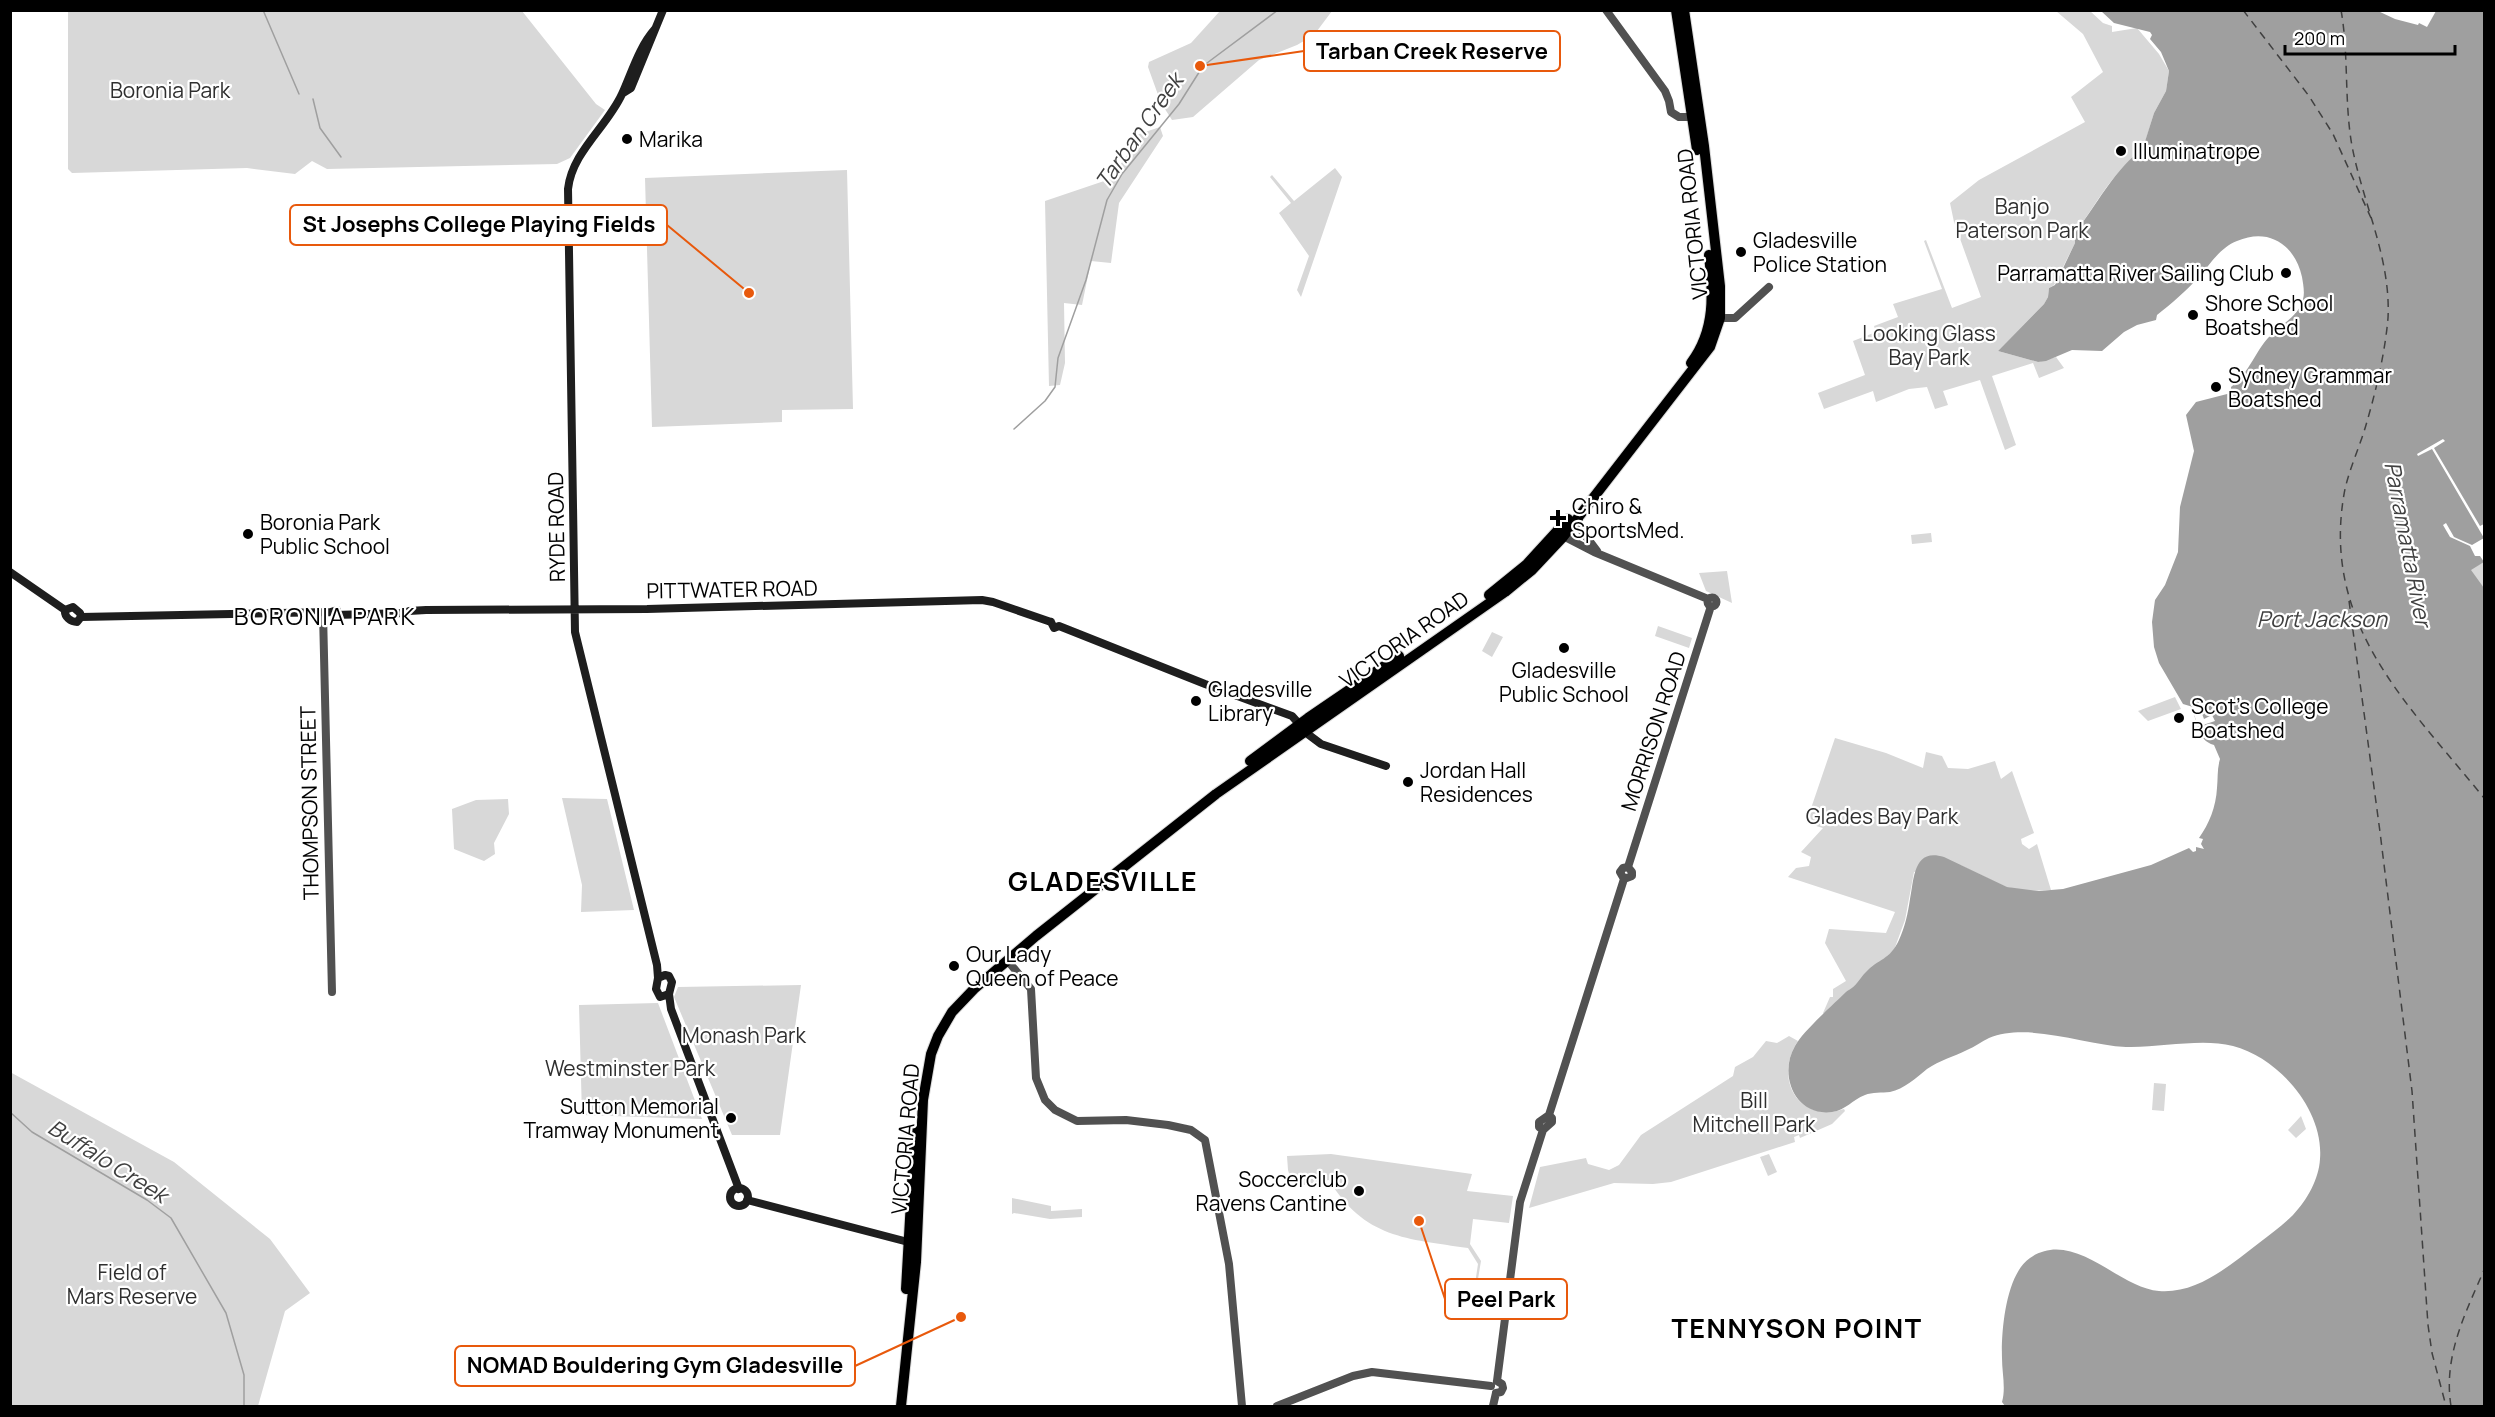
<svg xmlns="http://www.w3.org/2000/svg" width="2495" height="1417" font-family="Manrope,sans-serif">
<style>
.green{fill:#d8d8d8}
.water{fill:#9f9f9f}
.pier{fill:#fff}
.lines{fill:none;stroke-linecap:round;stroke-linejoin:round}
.stream{stroke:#9f9f9f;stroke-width:1.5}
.ferry{stroke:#404040;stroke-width:1.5;stroke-dasharray:8 6;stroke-linecap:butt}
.trunk-casing{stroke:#dbdbdb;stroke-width:12}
.tertiary{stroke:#515151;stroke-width:8}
.secondary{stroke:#1e1e1e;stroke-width:8}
.trunk{stroke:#000;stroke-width:10}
.poi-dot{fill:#000;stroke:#fff;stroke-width:2}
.labels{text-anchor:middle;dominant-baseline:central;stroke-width:4.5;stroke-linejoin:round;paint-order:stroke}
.park-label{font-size:21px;fill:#2f2f2f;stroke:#fff}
.poi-label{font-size:21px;fill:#000;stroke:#fff;text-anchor:start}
.street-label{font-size:21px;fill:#000;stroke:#fff}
.water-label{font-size:22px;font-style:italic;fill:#404040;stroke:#fff}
.quarter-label{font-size:24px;letter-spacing:1.5px;fill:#000;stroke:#fff}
.district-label{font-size:27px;font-weight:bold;letter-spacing:1.5px;fill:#000;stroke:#fff}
.leader{fill:none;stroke:#e8590c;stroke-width:2}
.callout-dot{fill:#e8590c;stroke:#fff;stroke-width:2}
.callout{fill:#fff;stroke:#e8590c;stroke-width:2}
.callout-label{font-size:22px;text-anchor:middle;font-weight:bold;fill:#000}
</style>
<rect width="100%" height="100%" fill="#fff"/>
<path class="green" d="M68,11h454l74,93 9,6 -35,48 -13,6 -230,5 -15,-8 -17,13 -48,-6 -175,5 -4,-4z
M1220,11h112l-18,24 -17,10 -38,15 -66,57 -21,3 -11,-17 -13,-36 1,-5 42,-19z
M2056,11h34l13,12 9,3v6l25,-4 22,26 10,17 -3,20 -12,22 -12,39c-27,15 -48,56 -67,81v10l-21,42 -5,3 -1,9 -4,7 -46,47 40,11 18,-5 8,11 -25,10 -6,-15 -41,13 24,69 -11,5 -25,-70 -37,11 5,14 -13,4 -8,-22 -18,2 -33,13 -3,-11 -49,18 -6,-16 47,-18 -12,-34 23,-9 -2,-6 24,-9 -5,-13 49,-15 -18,-48 2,-1 26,68 29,-11 -27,-75 -4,-19 29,-23 106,-58 -14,-25 32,-25 -20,-38z
M1160,127l3,9 -44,67 -8,60 -20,-2 -9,44 -18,-2 1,60 -5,22 -11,1 -4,-185 65,-22 23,-32 -3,-10z
M1335,168l7,9 -41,120 -4,-7 12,-34 -30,-43 12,-10 -21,-26 2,-2 22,26z
M847,170l6,239 -71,1v12l-130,5 -7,-249z
M1931,533l1,9 -20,2 -1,-9z
M2484,562v26l-13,-14 -1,-5z
M1727,571l5,32 -26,-12 -7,-18z
M1658,626l34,12 -3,10 -34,-12z
M1492,632l11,5 -11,20 -10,-6z
M2175,697l6,12 -33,12 -10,-10z
M1835,738l51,15 37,15 3,-16 16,4 6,12 20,1 27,-8 6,18 11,-8 22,62 -13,6 1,5 7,5 8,-5 14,46 -23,1 -22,-4 -46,-22 -46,7 -9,48 -11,30 -12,11 -14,9 -12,16 -9,5 -22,24 -2,-2 7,-16h3v-8l13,-8 -21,-38 4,-14 57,4 9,-21 -107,-35 8,-9 13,-2 2,-9 -10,-5 22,-24 -17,-5z
M562,798l45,1 27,111 -53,2 1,-27z
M508,799l1,15 -15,29 1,11 -11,7 -30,-12 -2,-40 24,-9z
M801,985l-21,150h-48l-58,-138 4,-10z
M658,1003l44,116 -120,-4 -3,-110z
M1789,1036l9,5c-25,37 0,83 46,68l1,2 -13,13 -32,14 -1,-3 -5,2 1,5 -124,40 -18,2 -39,-1 -85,25 11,-41 46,-9 2,6 21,6 10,-5 22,-30 92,-59 2,-9 18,-10 13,-16 11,2z
M10,1072l164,90 96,77 40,54 -25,18 -27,95h-247z
M2154,1083l12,1 -2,27 -12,-1z
M2301,1116l5,13 -10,9 -8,-8z
M1331,1154l141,20 -5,17 46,5 -4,27 -36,-4 -3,25 11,17 -4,24 -2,-1 3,-20 -10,-16c-61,-9 -104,-10 -139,-68l-36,7 -5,-17 -1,-14z
M1769,1154l8,18 -9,4 -8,-19z
M1012,1198l39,8v5l31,-2v8l-32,2 -36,-6 -2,1z"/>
<path class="water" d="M2101,11h277l17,8 23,6 1,-2 8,4 9,-16h48v551l-13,8 13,18v818h-479l-3,-4c4,-14 0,-29 0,-44 -1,-27 4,-84 28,-100 44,-30 88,30 129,33 39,3 71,-26 100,-48 12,-9 24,-18 34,-28 14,-15 26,-36 27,-56 4,-49 -41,-101 -87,-113 -33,-8 -72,2 -107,1 -41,-2 -97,-25 -137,-9 -7,3 -14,9 -22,12 -14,7 -27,10 -40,19 -11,9 -23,20 -37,23 -8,1 -18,0 -25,3 -13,5 -19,15 -33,17 -37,5 -54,-37 -37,-66 8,-15 39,-42 52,-55 10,-5 12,-12 19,-19 12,-13 24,-12 33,-32 6,-13 9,-27 11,-41 4,-19 3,-52 34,-42l63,30 32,4 24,-2 88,-24 38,-17 4,4 3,-1v-4l8,2 -3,-5 2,-5 -4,-1c10,-14 17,-31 18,-50 1,-10 0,-19 3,-29l-6,-14c-17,-5 -18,-23 -21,-38l-10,-3 -24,-41 -5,-16 -2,-25 3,-22 10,-15 13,-33 2,-45 14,-56 -8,-36 10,-13 35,-9v-6c19,-14 25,-39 42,-54 10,-9 27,-19 30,-34 2,-6 0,-16 -1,-22 -7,-32 -33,-50 -65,-36 -18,7 -27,24 -39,37 -12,13 -27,26 -41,37l-1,5 -19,5 -13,7 -22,19 -30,-1 -26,11 -8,1 -40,-11 46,-47 4,-7 1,-9 6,-3 20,-42v-10c16,-20 45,-72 67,-82l12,-38 12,-22 3,-20 -8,-19 -11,-13 2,-4 -2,-3 -36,-9z"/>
<path class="pier" d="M2443,439l2,2 -11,7 46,78 4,-2v38l-4,-6h-5l-5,-10 -20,-9 -7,-12 3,-2 8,14 18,8 12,-7 -52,-89 -14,7 -1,-2z
M2205,700l4,10 -8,1 3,8 8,-4 3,6 -18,6 -4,-20 10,-4v-2z"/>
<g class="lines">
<path class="stream" d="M263,10l36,84
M313,99l7,29 21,29
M1014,429l31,-28 10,-14 3,-29 28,-78 21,-80 15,-26 57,-70 24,-38 75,-56
M10,1112l22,20 115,68 24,18 55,95 18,62v31"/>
<path class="ferry" d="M2243,10l66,86 24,38 38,84
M2341,10c8,45 3,91 11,136 11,58 39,112 36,172 -3,35 -12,73 -22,107 -6,21 -16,42 -21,64 -26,134 63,215 139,309
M2349,601l31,231 32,259 16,234 4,28 14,53
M2451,1406c-8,-49 14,-92 33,-136"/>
<g class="trunk-casing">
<path id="trunk" d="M1676,10l21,140
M1691,363c25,-33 22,-70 18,-108
M1489,595l37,-30 42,-46
M1250,761l58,-43 91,-62
M906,1289l9,-158
M901,1406l15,-144 7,-162 8,-46 7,-18 14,-24 22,-23 62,-53 180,-142 289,-202 27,-22 31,-33 147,-190 10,-29v-32l-16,-140 -20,-136"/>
</g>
<path class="tertiary" d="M1606,10l59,81 4,10 2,11 8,5h16
M1717,318h18l34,-31
M1579,515v12l18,24
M1561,535l33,17 114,47
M1707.5 602a4.5 4.5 0 1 1 9 0a4.5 4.5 0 1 1-9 0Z
M323,613l9,379
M1628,867l83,-261
M1624,879l8,-3v-4l-4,-5
M1624,879l-4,-7 3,-4 5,-1
M1007,960l24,29 5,89 9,22 10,10 22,11 49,-1 42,5 23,5 14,10 24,124 13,142
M1549,1115l75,-236
M1543,1130l-4,-3v-5l10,-7
M1543,1130l9,-8v-4l-3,-3
M1497,1381l23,-179 23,-72
M1496,1393l5,-1 2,-4 -1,-4 -5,-3
M1277,1406l76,-30 19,-4 119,14
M1493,1406l3,-13"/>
<path class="secondary" d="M655,29c-16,18 -23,43 -33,65 -15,33 -50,58 -54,95l7,443 82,333 1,13
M623,93l8,-5 32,-78
M10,572l55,38c-1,7 6,12 12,12l4,-5
M65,610l8,-3 7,6 1,4
M333,612l2,3 70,-2 4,-2 17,-1 221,-1 335,-9 11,2 58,20
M81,617l250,-5 6,-2
M1051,622l3,6 5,-2 146,58 87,32 17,19 12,9 65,22
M665,975l4,1 3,6 -3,12 -9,3 -4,-8 2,-11z
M669,994l2,15 68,180
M730 1197a9 9 0 1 1 18 0a9 9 0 1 1-18 0Z
M747,1200l165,43"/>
<use href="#trunk" class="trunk"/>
</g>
<g class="poi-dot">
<circle cx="627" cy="139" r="6"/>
<circle cx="2121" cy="151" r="6"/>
<circle cx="1741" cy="252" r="6"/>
<circle cx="2286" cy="273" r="6"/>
<circle cx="2193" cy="315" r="6"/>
<circle cx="2216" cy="387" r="6"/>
<path d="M1555 509h6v6h6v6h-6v6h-6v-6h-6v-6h6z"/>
<circle cx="248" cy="534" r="6"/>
<circle cx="1564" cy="648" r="6"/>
<circle cx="1196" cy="701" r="6"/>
<circle cx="2179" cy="718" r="6"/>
<circle cx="1408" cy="782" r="6"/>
<circle cx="954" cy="966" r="6"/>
<circle cx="731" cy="1118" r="6"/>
<circle cx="1359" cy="1191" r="6"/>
</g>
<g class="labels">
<g class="park-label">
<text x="170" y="90">Boronia Park</text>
<text x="2022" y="206">Banjo<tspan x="2022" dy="24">Paterson Park</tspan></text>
<text x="1929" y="333">Looking Glass<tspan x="1929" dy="24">Bay Park</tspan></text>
<text x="1882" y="816">Glades Bay Park</text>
<text x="744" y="1035">Monash Park</text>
<text x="630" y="1068">Westminster Park</text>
<text x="1754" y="1100">Bill<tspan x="1754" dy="24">Mitchell Park</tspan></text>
<text x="132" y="1272">Field of<tspan x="132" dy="24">Mars Reserve</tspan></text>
</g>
<g class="poi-label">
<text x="639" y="139">Marika</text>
<text x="2133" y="151">Illuminatrope</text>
<text x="1753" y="240">Gladesville<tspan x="1753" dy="24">Police Station</tspan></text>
<text x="2274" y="273" text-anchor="end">Parramatta River Sailing Club</text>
<text x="2205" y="303">Shore School<tspan x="2205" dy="24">Boatshed</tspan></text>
<text x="2228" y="375">Sydney Grammar<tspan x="2228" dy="24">Boatshed</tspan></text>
<text x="1572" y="506">Chiro &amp;<tspan x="1572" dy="24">SportsMed.</tspan></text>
<text x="260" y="522">Boronia Park<tspan x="260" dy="24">Public School</tspan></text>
<text x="1564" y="670" text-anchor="middle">Gladesville<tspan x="1564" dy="24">Public School</tspan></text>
<text x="1208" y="689">Gladesville<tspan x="1208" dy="24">Library</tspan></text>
<text x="2191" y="706">Scot's College<tspan x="2191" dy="24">Boatshed</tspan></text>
<text x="1420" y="770">Jordan Hall<tspan x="1420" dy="24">Residences</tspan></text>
<text x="966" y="954">Our Lady<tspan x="966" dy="24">Queen of Peace</tspan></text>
<text x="719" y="1106" text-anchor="end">Sutton Memorial<tspan x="719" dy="24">Tramway Monument</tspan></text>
<text x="1347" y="1179" text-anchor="end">Soccerclub<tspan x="1347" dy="24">Ravens Cantine</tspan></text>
</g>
<g class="street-label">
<text transform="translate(1692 224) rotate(-96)">VICTORIA ROAD</text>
<text transform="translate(556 527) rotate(-91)">RYDE ROAD</text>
<text transform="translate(732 589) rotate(-1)">PITTWATER ROAD</text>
<text transform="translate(1404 639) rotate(-35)">VICTORIA ROAD</text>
<text transform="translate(1653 731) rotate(-72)">MORRISON ROAD</text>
<text transform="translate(309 803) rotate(-91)">THOMPSON STREET</text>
<text transform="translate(905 1139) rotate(-85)">VICTORIA ROAD</text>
</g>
<g class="water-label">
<text transform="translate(1139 131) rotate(-55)">Tarban Creek</text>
<text transform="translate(2408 544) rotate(79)">Parramatta River</text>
<text x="2322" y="619">Port Jackson</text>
<text transform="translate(108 1161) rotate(32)">Buffalo Creek</text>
</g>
<g class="quarter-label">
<text x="325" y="615">BORONIA PARK</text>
</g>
<g class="district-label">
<text x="1103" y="880">GLADESVILLE</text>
<text x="1797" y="1327">TENNYSON POINT</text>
</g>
</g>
<path class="leader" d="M1200 66L1304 51M749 293L667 225M1419 1221L1445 1299M961 1317L855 1366"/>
<g class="callout-dot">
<circle cx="1200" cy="66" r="6"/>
<circle cx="749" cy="293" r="6"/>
<circle cx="1419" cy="1221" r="6"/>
<circle cx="961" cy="1317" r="6"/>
</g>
<g class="callout">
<rect x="1304" y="31" width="256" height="40" rx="6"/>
<rect x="290" y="205" width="377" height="40" rx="6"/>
<rect x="1445" y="1279" width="122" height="40" rx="6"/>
<rect x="455" y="1346" width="400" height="40" rx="6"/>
</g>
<g class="callout-label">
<text x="1432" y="59">Tarban Creek Reserve</text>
<text x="479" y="232">St Josephs College Playing Fields</text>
<text x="1506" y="1307">Peel Park</text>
<text x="655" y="1373">NOMAD Bouldering Gym Gladesville</text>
</g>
<rect width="2495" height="1417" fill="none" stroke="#000000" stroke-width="24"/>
<path d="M2285 45v9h170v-9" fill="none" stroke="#000000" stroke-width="3"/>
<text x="2294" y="45" font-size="18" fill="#000000" stroke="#ffffff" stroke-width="4.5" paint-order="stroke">200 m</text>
</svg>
